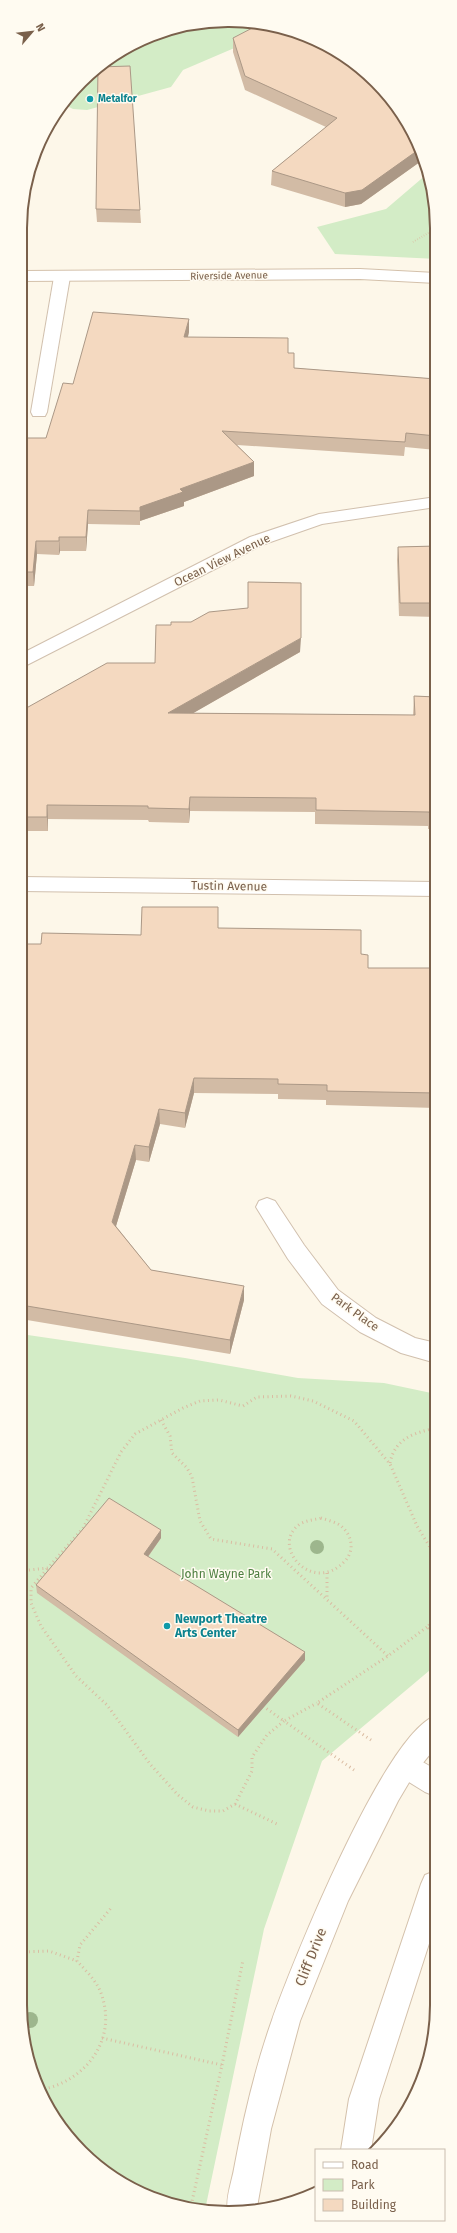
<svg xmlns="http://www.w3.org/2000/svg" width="457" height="2233" font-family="'Fira Sans',sans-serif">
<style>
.green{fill:#d3ecc6}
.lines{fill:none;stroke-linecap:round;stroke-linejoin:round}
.service-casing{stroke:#d1c0ae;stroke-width:2}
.minor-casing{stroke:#d1c0ae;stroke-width:2}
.secondary-casing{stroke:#d4c1ab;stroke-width:2}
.path-far1{stroke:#dabca2;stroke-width:2;stroke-dasharray:0.5 2;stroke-linecap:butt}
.path{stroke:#dabca2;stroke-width:3;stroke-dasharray:1 3.5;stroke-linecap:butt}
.service{fill:#fff;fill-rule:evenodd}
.minor{fill:#fff;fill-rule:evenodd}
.secondary{fill:#fff;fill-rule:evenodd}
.tree{fill:#9db68d}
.wall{fill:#d2bba5}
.shaded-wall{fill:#ab9886}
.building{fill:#f4d9c0;stroke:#ab9886}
.culture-dot{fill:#0f9aa8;stroke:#fffbf1;stroke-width:1.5}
.labels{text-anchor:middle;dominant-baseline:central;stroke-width:3;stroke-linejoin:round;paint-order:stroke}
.far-culture-label{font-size:10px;font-weight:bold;fill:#0d838f;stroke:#fffbf1;text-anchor:start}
.far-street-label{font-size:10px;fill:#7a604b;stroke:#fffbf1}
.street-label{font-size:12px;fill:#7a604b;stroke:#fffbf1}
.park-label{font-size:12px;fill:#4f8042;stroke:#fffbf1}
.culture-label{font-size:12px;font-weight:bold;fill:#0d838f;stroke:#fffbf1;text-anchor:start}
.near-street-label{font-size:14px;fill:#7a604b;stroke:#fffbf1}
.rim{fill:none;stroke:#7a604b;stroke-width:2}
</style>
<rect width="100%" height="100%" fill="#fdf7e9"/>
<path class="green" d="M255,22l24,7 -96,41 -12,17 -84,23 -14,-1 -8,-4 36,-42 73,-36z
M427,174l10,41v44l-102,-5 -18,-27 69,-18z
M21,1334l164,24 113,20 86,5 52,11v271l-114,96 -58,168 -59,281 -69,-18 -55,-40 -45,-68 -16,-80z"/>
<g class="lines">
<g class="service-casing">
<path id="service" d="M62,272l6,2 2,3 -23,135 -2,4h-12l-2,-4 23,-135 2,-3z"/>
</g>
<g class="minor-casing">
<path id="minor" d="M436,497v10l-114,17 -60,21 -241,123v-14l229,-117 69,-23z
M21,877l415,5v14l-415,-5z
M267,1198l8,3 29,44 34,45 38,28 39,20 21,5v20l-35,-10 -41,-21 -38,-28 -34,-45 -32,-52 3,-6z
M405,1752l30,17v27l-10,-4 -29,-18 -4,-9 4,-9z"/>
</g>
<g class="secondary-casing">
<path id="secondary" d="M360,269l76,4v10l-76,-4 -338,2v-10z
M435,1716v32l-21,26 -16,27 -50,100 -48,120 -29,108 -14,78 -29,4c-3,-12 4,-30 6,-42 9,-49 21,-101 38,-149 20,-57 112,-285 163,-304z
M435,1871v54l-56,174 -8,51h-30l8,-51 72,-215 4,-9z"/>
</g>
<path class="path-far1" d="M413,242l24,-14"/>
<path class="path" d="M161,1420l9,16 2,17 15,15 5,9 8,44 11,18 61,10 116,107
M390,1463c5,-25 24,-30 46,-35
M321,1518c6,2 15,4 20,8 11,9 14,24 4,35 -33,35 -76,-16 -45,-37 7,-4 14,-4 21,-6z
M47,1569l-16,19v15l10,23 35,50 31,29 43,59 28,31 15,12 16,4h14l12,-7 17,-33v-14l15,-22 17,-14 70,49
M20,1571l28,-3 35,-40 38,-76 14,-18 48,-26 17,-7 19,-1 24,6 14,-9 34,-1 22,5 41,20 36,43 27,62 19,31
M327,1573v24
M436,1619l-9,8 9,7
M263,1706l21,15 33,-18
M371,1740l-54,-37 71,-47 39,-29
M235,1804l44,21
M20,1939l3,13
M20,1952l29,-1 28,10
M102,2038l120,27 -31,141
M222,2065l21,-105
M40,2090c44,-8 77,-48 62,-94 -4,-14 -16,-25 -25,-35l3,-16 32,-38"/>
<use href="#service" class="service"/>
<use href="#minor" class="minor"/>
<use href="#secondary" class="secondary"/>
</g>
<g class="tree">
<circle cx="317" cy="1547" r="7"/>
<circle cx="30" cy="2020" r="8"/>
</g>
<path class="wall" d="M233,38l188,110 3,11 -63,45 -16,3 -74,-22 1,-14 54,-44 -81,-37 -12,-38z
M96,209l44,1 1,13 -44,-1z
M189,319v13l-1,5 100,16 6,15 142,11v71l-31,-3 -1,9 -167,-11 17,17v14l-70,26v4l-44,15v4l-52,-1 -2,27h-26l-1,4 -22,-1 -3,32h-13l1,-148h24l27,-54z
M436,546v71l-37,-1 -2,-56 1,-13z
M300,652l-107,61 220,2 1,-19 22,1v132h-8v-3l-113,-2v-12l-125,-1 -1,12 -40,-1 -1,-2 -100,-1v12h-27v-120l134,-48z
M218,928l143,26 7,14h68v140l-110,-3v-5l-48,-1v-5l-84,-1 -9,35 -25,-4 -11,38 -13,-2 -20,66 35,44 93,30 -14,54 -209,-35v-375h20z
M161,1530v8l-13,19 157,95v8l-67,77 -201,-144 -1,-8z"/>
<path class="shaded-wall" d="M421,148l3,11 -63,45 -16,3v-14z
M189,319v13l-5,19v-14z
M254,462v14l-70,26v4l-44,15v4v-18l40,-18z
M88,510v14l-2,27v-14z
M59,537l1,14 -1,4z
M36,541l1,13 -3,32 -1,-14z
M301,638l-1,14 -131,75 -1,-14z
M190,797v14l-1,12v-14z
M47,805l1,14v12l-1,-14z
M194,1078v15l-9,35v-15z
M159,1109l1,15 -11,38v-15z
M135,1145l1,15 -23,76 -1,-14z
M244,1286v14l-14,54v-14z
M161,1530v8l-17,24v-8z
M305,1652v8l-67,77v-7z"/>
<path class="building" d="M260,24l4,2 2,-1 55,16 55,40 45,67 -59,42 -17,3 -73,-22 65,-53 -92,-42 -12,-38z
M130,66l10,144 -44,-1 2,-142z
M93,312l96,7 -5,18 104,1v15h6v15l142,11v57l-30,-3 -1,9 -183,-11 32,31 -74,27 3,3 -43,15v4l-52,-1 -2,27h-27v4h-23l-3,31h-12l1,-134h24l17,-55 10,1z
M436,546v57h-36l-2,-56z
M248,582l53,1v55l-133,75 247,2 -1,-19 22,1v118h-6l-1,-3 -113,-2v-12l-126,-1 -1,12 -41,-1v-2l-101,-1v12h-26v-106l86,-48h48l1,-38h15v-3h20l18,-10 39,-4z
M142,907h76v21l143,2v24l7,1v13h68v125l-109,-2v-6l-49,-1v-5l-84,-1 -9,35 -26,-4 -10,38 -14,-2 -23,77 39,48 93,16 -14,54 -209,-35v-361h20l1,-11 99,2z
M109,1498l52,32 -17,24 161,98 -67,78 -202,-145z"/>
<g class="culture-dot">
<circle cx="90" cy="99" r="4"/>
<circle cx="167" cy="1626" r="4"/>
</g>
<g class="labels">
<g class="far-culture-label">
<text x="98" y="99">Metalfor</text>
</g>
<g class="far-street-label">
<text transform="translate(229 276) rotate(-1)">Riverside Avenue</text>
</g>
<g class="street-label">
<text transform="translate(222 560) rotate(-26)">Ocean View Avenue</text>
<text transform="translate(229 886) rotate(1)">Tustin Avenue</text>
<text transform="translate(355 1312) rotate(36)">Park Place</text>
</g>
<g class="park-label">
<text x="226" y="1574">John Wayne Park</text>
</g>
<g class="culture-label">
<text x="175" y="1619">Newport Theatre<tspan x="175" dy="14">Arts Center</tspan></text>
</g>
<g class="near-street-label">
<text transform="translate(311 1957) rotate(-68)">Cliff Drive</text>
</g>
</g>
<path d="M0 0H457V2233H0ZM228 27H229A201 201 0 0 1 430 228V2005A201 201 0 0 1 229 2206H228A201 201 0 0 1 27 2005V228A201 201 0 0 1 228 27Z" fill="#fffbf1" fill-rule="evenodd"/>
<path class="rim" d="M228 27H229A201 201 0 0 1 430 228V2005A201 201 0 0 1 229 2206H228A201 201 0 0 1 27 2005V228A201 201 0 0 1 228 27Z"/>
<rect x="315" y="2149" width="130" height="72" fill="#fffbf1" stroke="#cabdaf"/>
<rect x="323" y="2162" width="20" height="6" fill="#ffffff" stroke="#cabdaf"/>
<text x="351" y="2169" font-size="12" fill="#7a604b">Road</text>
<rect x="323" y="2179" width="20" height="12" fill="#d3ecc6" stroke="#cabdaf"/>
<text x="351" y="2189" font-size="12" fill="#7a604b">Park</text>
<rect x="323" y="2199" width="20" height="12" fill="#f4d9c0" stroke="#cabdaf"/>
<text x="351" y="2209" font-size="12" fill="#7a604b">Building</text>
<g transform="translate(32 32) rotate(62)" stroke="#fffbf1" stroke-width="3" paint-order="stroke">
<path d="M0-3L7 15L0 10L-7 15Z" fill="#7a604b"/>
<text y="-6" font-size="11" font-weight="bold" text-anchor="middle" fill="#7a604b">N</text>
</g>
</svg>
